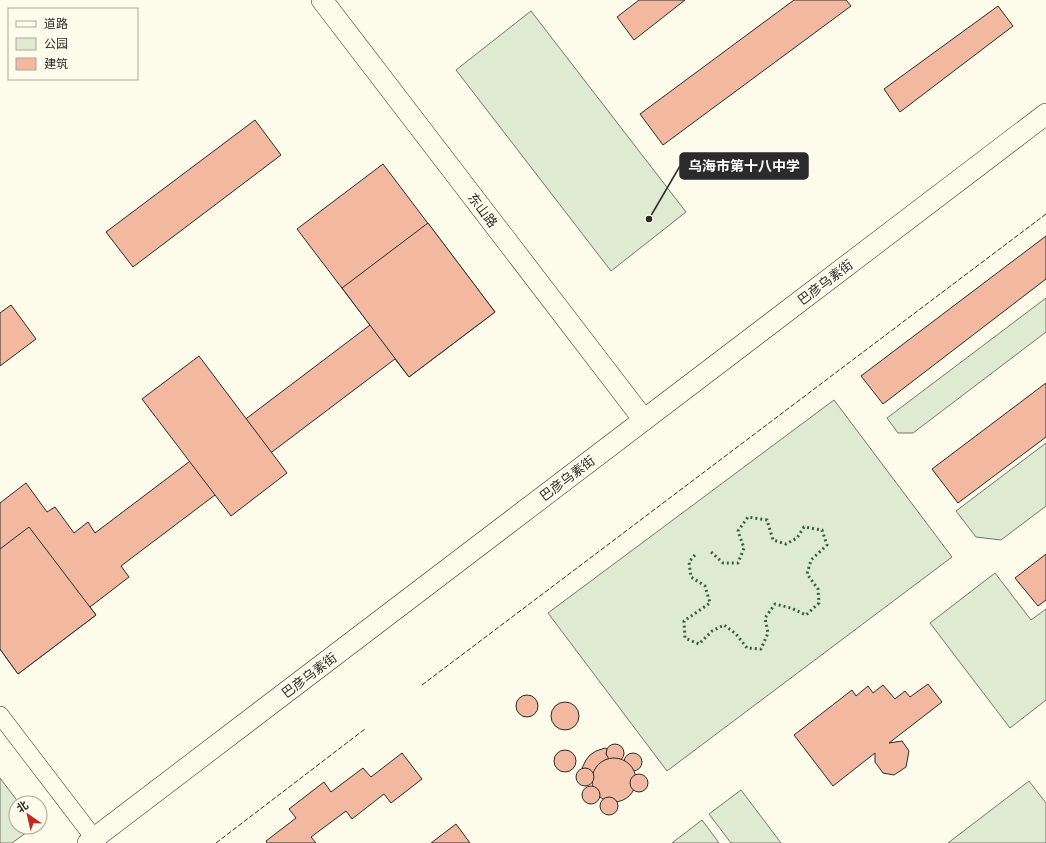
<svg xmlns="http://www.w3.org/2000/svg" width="1046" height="843" font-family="Georgia,'Noto Sans SC',serif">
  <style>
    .green { fill: #deebd1; stroke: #74746e }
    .building { fill: #f2b8a0; stroke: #2b2b2b }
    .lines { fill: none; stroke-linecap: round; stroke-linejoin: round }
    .minor-casing { stroke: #2b2b2b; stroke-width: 18 }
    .tertiary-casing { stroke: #2b2b2b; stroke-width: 22 }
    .minor { stroke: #fdfbea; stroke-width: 17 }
    .tertiary { stroke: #fdfbea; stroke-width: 21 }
    .hedge { stroke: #34623c; stroke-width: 3; stroke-dasharray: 2 3; stroke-linecap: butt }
    .fence { stroke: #2b2b2b; stroke-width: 1; stroke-dasharray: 5 2; stroke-linecap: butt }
    .labels { text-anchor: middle; stroke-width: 3; stroke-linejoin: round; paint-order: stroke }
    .street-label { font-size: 13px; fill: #2b2b2b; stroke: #fdfbea }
    .leader { fill: none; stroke: #2b2b2b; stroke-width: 1.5 }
    .callout-dot { fill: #2b2b2b; stroke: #fdfbea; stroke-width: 1.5 }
    .callout { fill: #2b2b2b; stroke: #2b2b2b; stroke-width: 1.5 }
    .callout-label { font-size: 14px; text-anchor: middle; font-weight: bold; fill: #fff }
  </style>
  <rect width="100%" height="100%" fill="#fdfbea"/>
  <g class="green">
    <polygon points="531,11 686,212 611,271 456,70"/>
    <polygon points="1046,298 1046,332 913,433 898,433 887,418"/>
    <polygon points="834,400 952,557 667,771 548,613"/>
    <polygon points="1046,443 1046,506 1001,540 976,537 956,511"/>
    <polygon points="995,573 1031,620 1046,609 1046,700 1010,728 930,623"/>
    <polygon points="0,778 19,803 16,803 16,827 34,827 12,843 0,843"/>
    <polygon points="1029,781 1046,803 1046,843 948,843"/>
    <polygon points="741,790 781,843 731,843 709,814"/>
    <polygon points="702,820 719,843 672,843"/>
  </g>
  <g class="building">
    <polygon points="639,0 685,0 634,40 617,17"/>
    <polygon points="794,0 846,0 851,6 663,145 640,114"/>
    <polygon points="998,6 1013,26 900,112 884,89"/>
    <polygon points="255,120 281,155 133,267 106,232"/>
    <polygon points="383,164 495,312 409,377 395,359 121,566 129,577 90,607 96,615 18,674 0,649 0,503 26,483 47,512 55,507 74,533 88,522 95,533 370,325 297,229"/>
    <polygon points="428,223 495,312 409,377 342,288"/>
    <polygon points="1046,236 1046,279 883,404 861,376"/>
    <polygon points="11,305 36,339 0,366 0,313"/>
    <polygon points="199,356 287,473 231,516 142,399"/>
    <polygon points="1046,383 1046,437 958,503 932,469"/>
    <polygon points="29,527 96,615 18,674 0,649 0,549"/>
    <polygon points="1046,554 1046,600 1038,606 1015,578"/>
    <polygon points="928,684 942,702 889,743 902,741 909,751 906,767 894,775 883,773 875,762 875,753 833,786 794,735 852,690 856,696 868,686 873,693 883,685 895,699 905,691 910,697"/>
    <circle cx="527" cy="706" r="11"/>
    <circle cx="565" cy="716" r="14"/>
    <circle cx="615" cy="753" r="9"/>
    <polygon points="605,748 607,749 606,754 609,759 605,760 597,767 593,776 582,768 586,760 590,755 596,751"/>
    <circle cx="565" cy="761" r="11"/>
    <circle cx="633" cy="762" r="9"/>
    <polygon points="402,753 422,779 391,803 384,794 352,819 346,811 311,837 316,843 267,843 266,841 296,818 289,809 324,782 331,792 363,768 371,777"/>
    <circle cx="614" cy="780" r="22"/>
    <circle cx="585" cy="777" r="9"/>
    <circle cx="639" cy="783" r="9"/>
    <circle cx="591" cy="795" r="9"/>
    <circle cx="609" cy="806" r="9"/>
    <polygon points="456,824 470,843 431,843"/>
  </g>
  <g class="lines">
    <g class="minor-casing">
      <polyline id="minor" points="0,715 94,838"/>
    </g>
    <g class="tertiary-casing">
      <g id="tertiary">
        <polyline points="322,0 644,420"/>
        <polyline points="88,843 1046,114"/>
      </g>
    </g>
    <use href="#minor" class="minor"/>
    <use href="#tertiary" class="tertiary"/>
    <polyline class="hedge" points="695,555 689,562 691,577 705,586 710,603 684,621 685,638 699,644 712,631 724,625 736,634 747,648 761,649 768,633 765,618 775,604 791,608 806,615 819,603 818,589 807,574 811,560 827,545 822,530 804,527 797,538 786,544 773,540 767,520 748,517 738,531 744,548 738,563 723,563 710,551"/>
    <g class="fence">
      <polyline points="422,685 1046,214"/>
      <polyline points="216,843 365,729"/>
    </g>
  </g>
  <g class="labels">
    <g class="street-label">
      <text transform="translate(483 210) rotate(53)" y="5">东山路</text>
      <text transform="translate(825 282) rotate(-37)" y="5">巴彦乌素街</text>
      <text transform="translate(567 478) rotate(-37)" y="5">巴彦乌素街</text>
      <text transform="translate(309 675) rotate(-37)" y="5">巴彦乌素街</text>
    </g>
  </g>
  <path class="leader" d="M649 219L680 166"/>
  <circle class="callout-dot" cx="649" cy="219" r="4"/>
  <rect class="callout" x="680" y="153" width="128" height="26" rx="4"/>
  <g class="callout-label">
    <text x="744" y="171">乌海市第十八中学</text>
  </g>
  <rect x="8" y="8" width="130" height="72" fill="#fdfbea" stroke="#a9a89e"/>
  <rect x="16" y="21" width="20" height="6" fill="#fdfbea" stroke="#a9a89e"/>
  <text x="44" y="28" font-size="12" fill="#2b2b2b">道路</text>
  <rect x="16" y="38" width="20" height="12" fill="#deebd1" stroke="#a9a89e"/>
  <text x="44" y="48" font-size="12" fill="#2b2b2b">公园</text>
  <rect x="16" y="58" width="20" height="12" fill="#f2b8a0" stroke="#a9a89e"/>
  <text x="44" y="68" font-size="12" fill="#2b2b2b">建筑</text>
  <g transform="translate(28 815) rotate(326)"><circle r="19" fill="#fdfbea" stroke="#a9a89e"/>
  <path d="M0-3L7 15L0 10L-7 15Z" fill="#c62828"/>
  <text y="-6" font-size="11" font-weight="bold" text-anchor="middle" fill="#2b2b2b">北</text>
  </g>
</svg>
